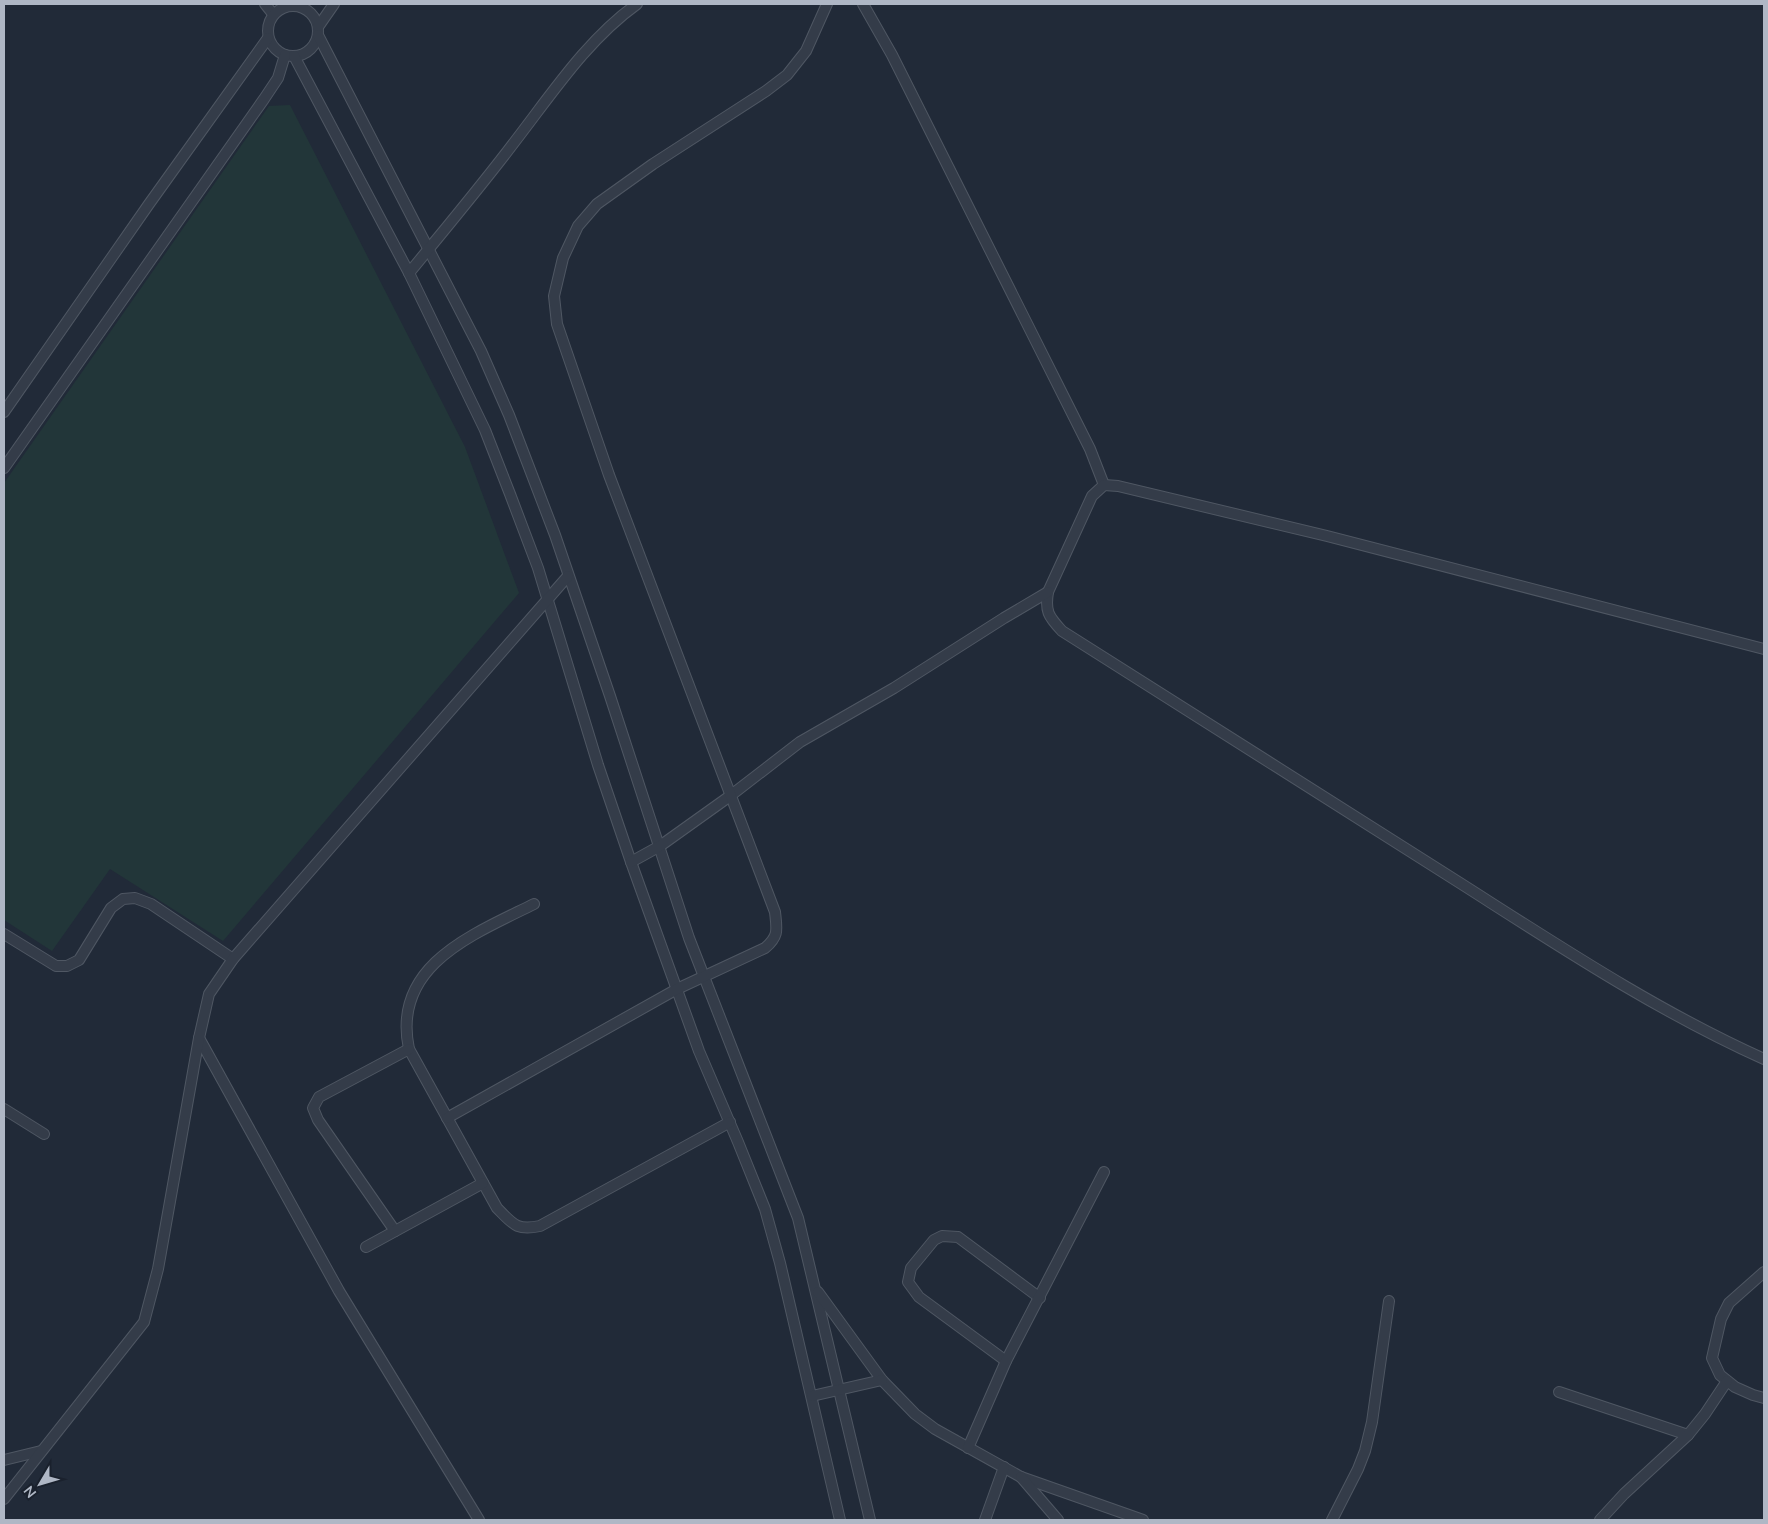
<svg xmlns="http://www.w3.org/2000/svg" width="1768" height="1524" font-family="'Nunito Sans',sans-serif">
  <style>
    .green { fill: #223639 }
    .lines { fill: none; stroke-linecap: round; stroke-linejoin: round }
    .service-casing { stroke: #4f5763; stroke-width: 12 }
    .service { stroke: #343c49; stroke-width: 10 }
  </style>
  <rect width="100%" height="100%" fill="#212a38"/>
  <polygon class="green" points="290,105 465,447 519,593 223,941 110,869 52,951 4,920 4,483 269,106"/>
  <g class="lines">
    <g class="service-casing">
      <g id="service">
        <polyline points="265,4 273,14"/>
        <polyline points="863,4 892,55 1090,449 1104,485"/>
        <circle cx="293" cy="31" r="25"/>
        <polyline points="318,27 334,4"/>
        <polyline points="318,35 481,351 509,415 555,535 610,696 689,938 798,1218 870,1520"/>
        <polyline points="294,56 409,273 485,430 510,494 538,568 598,765 631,862 699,1051 738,1142 765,1209 780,1263 840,1520"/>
        <path d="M 409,273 C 445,229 482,185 516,140 C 553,92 588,39 637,4"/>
        <polyline points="4,412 149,204 268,38"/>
        <polyline points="4,468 264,99 278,78 285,55"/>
        <path d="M 1764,649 L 1327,536 L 1118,486 L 1104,485 L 1092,496 L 1048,592 C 1045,611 1048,616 1062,631 C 1194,715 1327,799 1460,883 C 1559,946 1657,1011 1764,1059"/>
        <polyline points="631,862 660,846 730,796 800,742 894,688 1004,618 1048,592"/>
        <path d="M 534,904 C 474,934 391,965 409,1049 L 497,1208 C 513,1224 516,1231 540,1226 L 730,1122"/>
        <polyline points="4,934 56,966 67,966 79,960 111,908 123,899 135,898 151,904 233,959"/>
        <polyline points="199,1038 339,1291 479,1520"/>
        <polyline points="4,1109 44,1134"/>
        <path d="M 447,1118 L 677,989 L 765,948 C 779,936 777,930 775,912 L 609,475 L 557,324 L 554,296 L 563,258 L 578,226 L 597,204 L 653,164 L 766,91 L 787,75 L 806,51 L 827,4"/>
        <polyline points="395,1231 318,1120 313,1108 319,1097 409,1049"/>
        <polyline points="366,1247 483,1183"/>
        <polyline points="1764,1272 1729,1303 1721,1319 1712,1358 1720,1375 1735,1387 1753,1395 1764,1398"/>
        <polyline points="818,1292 882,1380 915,1414 935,1429 1021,1477 1143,1520"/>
        <polyline points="1006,1361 919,1297 908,1282 911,1268 934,1240 942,1236 958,1237 1040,1298"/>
        <polyline points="1559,1392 1688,1435"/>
        <polyline points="812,1396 882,1380"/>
        <polyline points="968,1448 1006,1361 1104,1172"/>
        <polyline points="4,1460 41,1451"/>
        <polyline points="1021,1477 1058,1520"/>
        <polyline points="4,1499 144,1322 158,1269 199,1038 209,994 233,959 568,576"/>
        <polyline points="985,1520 1004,1467"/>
        <polyline points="1332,1520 1358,1469 1365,1451 1372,1422 1389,1301"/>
        <polyline points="1600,1520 1624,1494 1688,1435 1705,1414 1727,1381"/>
      </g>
    </g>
    <use href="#service" class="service"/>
  </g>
  <rect width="1768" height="1524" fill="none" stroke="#afb7c5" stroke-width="10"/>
  <g transform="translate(40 1484) rotate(232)" stroke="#1a212d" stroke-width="4" paint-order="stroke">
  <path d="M0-4L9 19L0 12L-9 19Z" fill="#afb7c5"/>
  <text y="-8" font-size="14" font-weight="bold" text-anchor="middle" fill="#afb7c5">N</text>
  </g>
</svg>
